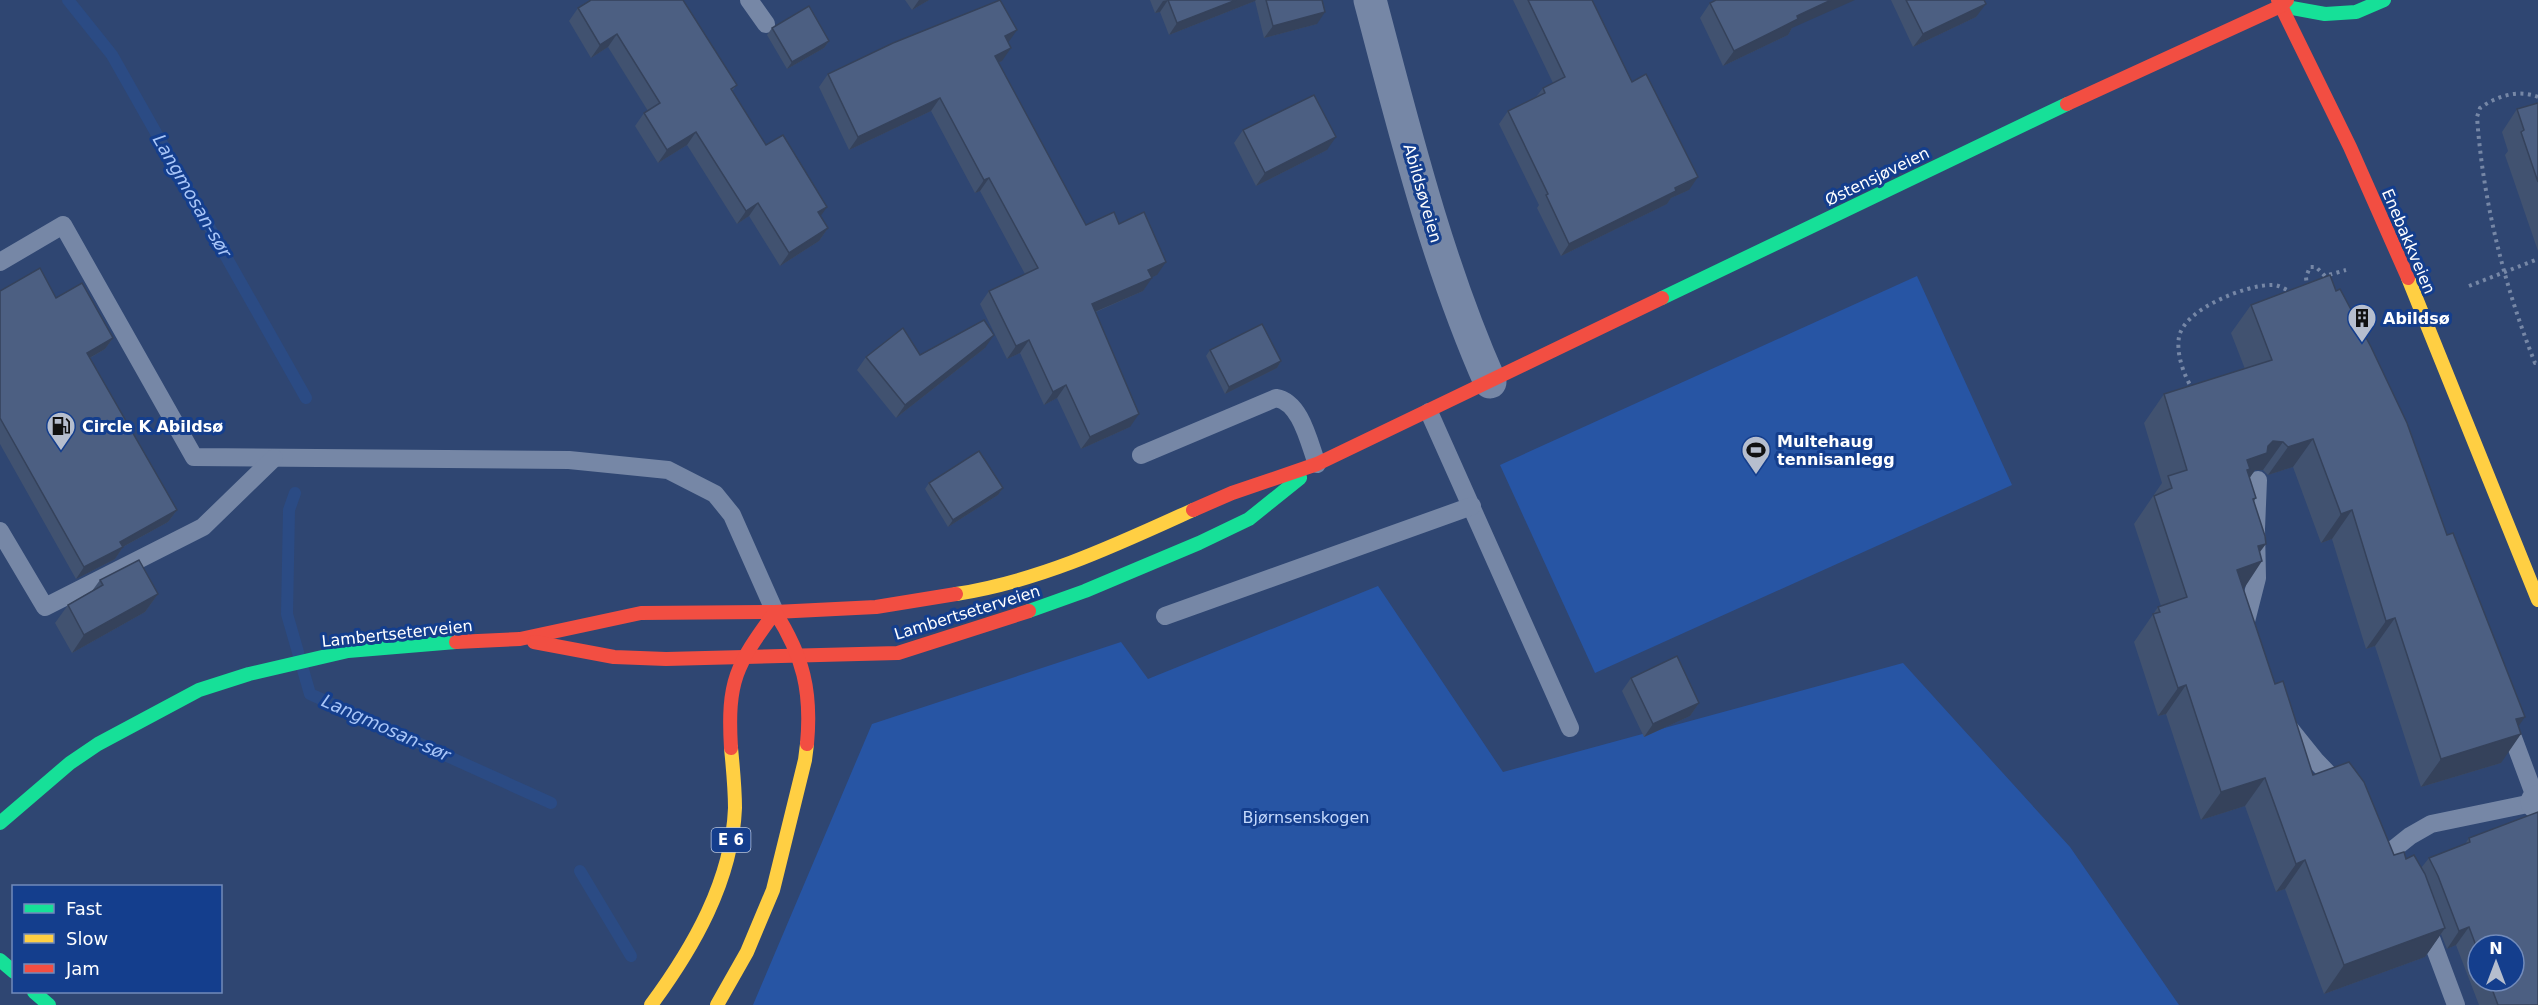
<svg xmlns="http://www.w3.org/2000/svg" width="2538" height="1005" font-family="'DejaVu Sans',sans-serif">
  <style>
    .green { fill: #2755a4 }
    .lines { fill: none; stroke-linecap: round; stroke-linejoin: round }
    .stream { stroke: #2b4b84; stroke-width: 12 }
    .path { stroke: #7687a6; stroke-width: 4; stroke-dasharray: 3 4.5; stroke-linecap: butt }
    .lane { stroke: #7687a6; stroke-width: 18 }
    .street { stroke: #7687a6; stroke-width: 33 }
    .fast { stroke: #16e098; stroke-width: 14 }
    .slow { stroke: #ffcf43; stroke-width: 14 }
    .jam { stroke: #f24e42; stroke-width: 14 }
    .wall { fill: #415270; fill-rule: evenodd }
    .shaded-wall { fill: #35425b }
    .building { fill: #4c5f82; stroke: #35425b; stroke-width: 1.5 }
    .labels { text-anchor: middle; stroke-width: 6; stroke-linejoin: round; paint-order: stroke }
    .shield { fill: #143e8d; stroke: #b8c5dd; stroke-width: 1.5 }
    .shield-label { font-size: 15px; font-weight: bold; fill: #fff }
    .street-label { font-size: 16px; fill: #fff; stroke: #143e8d }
    .poi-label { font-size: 16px; font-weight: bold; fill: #fff; stroke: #143e8d; text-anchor: start }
    .park-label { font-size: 16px; fill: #c4d9fc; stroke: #143e8d }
    .water-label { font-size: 18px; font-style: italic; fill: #a9c6f8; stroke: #143e8d }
  </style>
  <rect width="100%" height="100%" fill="#2f4672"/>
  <g class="green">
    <polygon points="1917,276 2012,485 1595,673 1500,465"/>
    <polygon points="1378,586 1503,772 1903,663 2070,847 2179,1005 753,1005 872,724 1121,642 1148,679"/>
  </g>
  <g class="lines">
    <g class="stream">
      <polyline points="68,0 112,55 306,398"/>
      <polyline points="295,493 289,510 287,614 310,694 551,803"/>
      <polyline points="580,871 631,956"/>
    </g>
    <g class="path">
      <path d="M 2538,97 C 2518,89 2497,96 2480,108 L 2477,117 C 2483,201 2504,285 2535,363 L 2538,363"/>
      <polyline points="2469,286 2538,259"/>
      <polyline points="2307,288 2306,277 2310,267 2316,267 2325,276 2346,270"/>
      <path d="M 2193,390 C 2184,376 2176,354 2179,337 C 2184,309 2246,285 2271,285 C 2278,284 2286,290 2293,293"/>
    </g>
    <g class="lane">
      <polyline points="749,0 766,24"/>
      <polyline points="0,262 63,225 194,457 569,460 668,470 715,494 732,515 775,612"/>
      <polyline points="1429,412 1570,728"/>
      <path d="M 1141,455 L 1276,398 C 1301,402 1309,443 1317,464"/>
      <polyline points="0,531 45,607 203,527 274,458"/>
      <polyline points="1165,616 1472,506"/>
      <polyline points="2244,629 2257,578 2256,529 2258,480"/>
      <polyline points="2290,729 2315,760 2341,787"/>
      <polyline points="2390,852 2410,836 2431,824 2537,802 2506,719"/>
      <polyline points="2425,922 2456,1005"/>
    </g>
    <g class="street">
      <path d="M 1370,0 C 1404,128 1436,260 1490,382"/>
      <polyline points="2537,802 2538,803"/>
    </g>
    <g class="fast">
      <polyline points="2281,6 2325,14 2356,12 2384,0"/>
      <polyline points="1662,298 2067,104"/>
      <polyline points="1029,611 1085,591 1199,543 1249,519 1300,478"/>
      <polyline points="0,823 70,763 98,744 199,690 249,674 348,651 456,642"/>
      <polyline points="0,960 14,972"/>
      <polyline points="34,992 49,1005"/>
    </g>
    <g class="slow">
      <polyline points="2408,278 2538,600"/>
      <path d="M 956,594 C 1040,581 1116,545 1193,510"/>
      <path d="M 651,1005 C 693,948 732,881 735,808 C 735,788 733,768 731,748"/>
      <polyline points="717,1005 747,952 773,890 805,760 807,744"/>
    </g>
    <g class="jam">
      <polyline points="2278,0 2350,147 2408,278"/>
      <polyline points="2067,104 2281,6 2287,0"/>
      <polyline points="1193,510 1232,493 1317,464 1662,298"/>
      <polyline points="456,642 520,639 641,613 775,612 876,607 956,594"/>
      <polyline points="534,642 614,657 666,659 898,653 1029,611"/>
      <path d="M 731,748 C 727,681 736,665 775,612 C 803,656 812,691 807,744"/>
    </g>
  </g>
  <g class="wall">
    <polygon points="905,0 929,0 912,10"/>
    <polygon points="1150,0 1322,0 1317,24 1264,38 1255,1 1169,35 1160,12 1155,13"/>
    <polygon points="1513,0 1592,0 1632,82 1689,190 1671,198 1667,204 1561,256 1537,208 1539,205 1499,124 1508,111 1536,97 1543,88 1553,83"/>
    <polygon points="1891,0 1984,0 1976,17 1913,47"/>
    <polygon points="1710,3 1792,28 1788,35 1723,66 1700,18"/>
    <polygon points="578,8 737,85 732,91 766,145 821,216 828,228 819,241 780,266 749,216 737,224 687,145 658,163 635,126 644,113 648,111 608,47 591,58 569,21"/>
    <polygon points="772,28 829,41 824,48 787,69 767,35"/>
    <polygon points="1008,43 1002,61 998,63 1086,225 1119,224 1157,275 1151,277 1143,291 1096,312 1130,427 1081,449 1057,398 1044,405 1020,353 1007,359 980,304 989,291 1025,274 980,191 975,193 931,111 849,150 819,87 828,74"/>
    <polygon points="2538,103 2538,251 2505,155 2508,151 2502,132 2517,109"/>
    <polygon points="1243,130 1327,150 1256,186 1234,143"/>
    <polygon points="0,291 56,298 113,338 105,349 90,358 177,510 168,522 123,547 115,559 76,579 0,444"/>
    <path d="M 2251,305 L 2518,727 L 2501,763 L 2421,787 L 2375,646 L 2366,649 L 2332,539 L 2321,543 L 2293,467 L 2268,475 L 2263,470 L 2255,470 L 2249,478 L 2256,498 L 2254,501 L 2260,552 L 2243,589 L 2275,684 L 2313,775 L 2394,855 L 2406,859 L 2421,868 L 2429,858 L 2465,844 L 2469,838 L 2538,1005 L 2479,1005 L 2456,945 L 2447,949 L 2441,934 L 2425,957 L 2324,994 L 2285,889 L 2276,892 L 2245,806 L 2201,820 L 2166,714 L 2158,716 L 2134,642 L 2158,607 L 2161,606 L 2134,524 L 2162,483 L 2144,423 L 2164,394 L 2245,369 L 2231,333 ZM 2478,945 L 2514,981 L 2478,981 Z"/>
    <polygon points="985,348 896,418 857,370 866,357 920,355"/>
    <polygon points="1210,350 1281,361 1277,368 1225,394 1206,356"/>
    <polygon points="929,483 1003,488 998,495 948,527 925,489"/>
    <polygon points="100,580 158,594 145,612 72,653 55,623 68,605 92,591"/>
    <polygon points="1631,678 1699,703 1690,716 1644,737 1622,691"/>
  </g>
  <g class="shaded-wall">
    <polygon points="919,0 929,0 912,10"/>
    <polygon points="1168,0 1160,12 1155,13 1163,1"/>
    <polygon points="1236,0 1256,0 1255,1 1169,35 1177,23"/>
    <polygon points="1831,0 1855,0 1792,28 1788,35 1723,66 1734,51 1797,16"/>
    <polygon points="1986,4 1976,17 1913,47 1923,34"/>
    <polygon points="1325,12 1317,24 1264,38 1273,26"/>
    <polygon points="1017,30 1008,43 1005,36"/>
    <polygon points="617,34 608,47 591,58 600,45"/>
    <polygon points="829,41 824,48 787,69 792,62"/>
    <polygon points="1011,48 1002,61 986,69 995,56"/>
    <polygon points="940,98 931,111 849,150 858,137"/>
    <polygon points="696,132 687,145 658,163 667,150"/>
    <polygon points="1336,137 1327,150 1256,186 1265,173"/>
    <polygon points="1698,177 1689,190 1671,198 1667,204 1561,256 1569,244"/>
    <polygon points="989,178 980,191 975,193 984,180"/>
    <polygon points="758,203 749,216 737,224 746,211"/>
    <polygon points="827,207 818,220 818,212"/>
    <polygon points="828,228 819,241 780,266 789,253"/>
    <polygon points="1166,262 1157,275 1139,283 1148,270"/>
    <polygon points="1152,278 1143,291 1083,317 1092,304"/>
    <polygon points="994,335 985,348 896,418 905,405"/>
    <polygon points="113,338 105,349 79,364 87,353"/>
    <polygon points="1029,340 1020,353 1007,359 1016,346"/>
    <polygon points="1281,361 1277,368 1225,394 1229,387"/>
    <polygon points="1066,385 1057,398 1044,405 1053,392"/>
    <polygon points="1139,414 1130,427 1081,449 1090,437"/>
    <polygon points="2313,439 2293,467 2268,475 2288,447"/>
    <polygon points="2273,441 2283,442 2263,470 2255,470 2247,482 2247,460 2268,446"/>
    <polygon points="1003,488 998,495 948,527 953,520"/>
    <polygon points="177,510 168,522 119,549 123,547 115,559 76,579 84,567 120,542"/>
    <polygon points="2352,510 2332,539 2321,543 2341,514"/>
    <polygon points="2266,544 2250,565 2262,561 2243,590 2237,570 2258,546"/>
    <polygon points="158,594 145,612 72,653 84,635"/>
    <polygon points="2395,618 2375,646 2366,649 2386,621"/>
    <polygon points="2186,685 2166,714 2158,716 2178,688"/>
    <polygon points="1699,703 1690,716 1644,737 1653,724"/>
    <polygon points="2525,717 2511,737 2521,734 2501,763 2421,787 2441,759 2516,719"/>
    <polygon points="2265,778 2245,806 2201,820 2221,792"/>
    <polygon points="2305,860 2285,889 2276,892 2296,864"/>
    <polygon points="2469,927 2456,945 2447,949 2459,931"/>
    <polygon points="2445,928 2425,957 2324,994 2344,965"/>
  </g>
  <g class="building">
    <polygon points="591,0 683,0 737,85 731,89 766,145 783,135 827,207 818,212 828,228 789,253 758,203 746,211 696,132 667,150 644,113 660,103 617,34 600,45 578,8"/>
    <polygon points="1000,0 1017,30 1005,36 1011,48 995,56 1086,225 1114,212 1119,224 1144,212 1166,262 1148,270 1152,278 1092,304 1139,414 1090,437 1066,385 1053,392 1029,340 1016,346 989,291 1038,268 989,178 984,180 940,98 858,137 828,74 893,43"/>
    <polygon points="1168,0 1236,0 1177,23"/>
    <polygon points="1266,0 1322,0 1325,12 1273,26"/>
    <polygon points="1528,0 1592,0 1632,82 1646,74 1698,177 1675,188 1676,191 1569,244 1546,195 1548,194 1508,111 1545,93 1543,88 1565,77"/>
    <polygon points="1716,0 1831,0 1797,16 1798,19 1734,51 1710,3"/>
    <polygon points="1906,0 1984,0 1986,4 1923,34"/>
    <polygon points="809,6 829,41 792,62 772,28"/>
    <polygon points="1314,95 1336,137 1265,173 1243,130"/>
    <polygon points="2538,103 2538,182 2521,132 2524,130 2517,109"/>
    <polygon points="40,268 56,298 82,283 113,338 87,353 177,510 120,542 123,547 84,567 0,418 0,291"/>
    <polygon points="2330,275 2336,291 2340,289 2371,347 2407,423 2447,535 2453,533 2525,717 2516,719 2521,734 2441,759 2395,618 2386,621 2352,510 2341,514 2313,439 2288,447 2283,442 2273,441 2268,446 2267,453 2247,460 2250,469 2247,470 2256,498 2253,499 2265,536 2266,544 2258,546 2262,561 2237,570 2275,684 2283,681 2313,775 2349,762 2364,782 2394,855 2404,852 2406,859 2414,855 2425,874 2445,928 2344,965 2305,860 2296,864 2265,778 2221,792 2186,685 2178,688 2153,614 2160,612 2158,607 2187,597 2154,496 2172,488 2168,476 2187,470 2164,394 2272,360 2251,305"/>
    <polygon points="984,320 994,335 905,405 866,357 903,328 920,355"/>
    <polygon points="1262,324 1281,361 1229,387 1210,350"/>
    <polygon points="979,451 1003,488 953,520 929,483"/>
    <polygon points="139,560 158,594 84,635 68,605 103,585 100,580"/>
    <polygon points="1677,656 1699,703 1653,724 1631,678"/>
    <polygon points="2538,812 2538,1005 2498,1005 2489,981 2514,981 2514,945 2478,945 2478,951 2469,927 2459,931 2438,876 2429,858 2470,842 2469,838"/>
  </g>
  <defs>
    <g id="building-pin" transform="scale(1.5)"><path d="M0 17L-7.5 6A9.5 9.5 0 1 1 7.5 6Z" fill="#b6bece" stroke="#143e8d"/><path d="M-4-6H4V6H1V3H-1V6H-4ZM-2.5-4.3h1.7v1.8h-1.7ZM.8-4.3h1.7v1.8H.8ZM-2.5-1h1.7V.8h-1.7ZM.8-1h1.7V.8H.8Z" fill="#111"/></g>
    <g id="fuel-pin" transform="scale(1.5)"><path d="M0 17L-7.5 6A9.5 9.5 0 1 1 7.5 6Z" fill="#b6bece" stroke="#143e8d"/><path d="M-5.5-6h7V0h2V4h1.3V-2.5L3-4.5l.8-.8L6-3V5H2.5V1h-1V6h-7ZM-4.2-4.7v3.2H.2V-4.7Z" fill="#111"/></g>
    <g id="stadium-pin" transform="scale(1.5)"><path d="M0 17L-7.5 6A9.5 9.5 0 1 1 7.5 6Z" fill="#b6bece" stroke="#143e8d"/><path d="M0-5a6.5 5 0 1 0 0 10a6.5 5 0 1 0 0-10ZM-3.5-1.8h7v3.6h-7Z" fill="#111"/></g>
  </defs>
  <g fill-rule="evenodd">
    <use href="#building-pin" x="2362" y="318"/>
    <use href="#fuel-pin" x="61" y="426"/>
    <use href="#stadium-pin" x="1756" y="450"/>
  </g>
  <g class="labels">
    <rect class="shield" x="711.5" y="828" width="39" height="24" rx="4.5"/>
    <g class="shield-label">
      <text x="731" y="845">E 6</text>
    </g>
    <g class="street-label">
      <text transform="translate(1877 176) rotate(-26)" y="6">Østensjøveien</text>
      <text transform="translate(1423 193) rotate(74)" y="6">Abildsøveien</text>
      <text transform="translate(2409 241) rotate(67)" y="6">Enebakkveien</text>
      <text transform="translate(967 612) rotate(-17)" y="6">Lambertseterveien</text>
      <text transform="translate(397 633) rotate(-6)" y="6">Lambertseterveien</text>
    </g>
    <g class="poi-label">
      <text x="2383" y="324">Abildsø</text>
      <text x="82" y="432">Circle K Abildsø</text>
      <text x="1777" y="447">Multehaug<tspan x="1777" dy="18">tennisanlegg</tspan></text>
    </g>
    <g class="park-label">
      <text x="1306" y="823">Bjørnsenskogen</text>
    </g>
    <g class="water-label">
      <text transform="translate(192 196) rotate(60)" y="6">Langmosan-sør</text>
      <text transform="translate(386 728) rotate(24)" y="6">Langmosan-sør</text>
    </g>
  </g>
  <rect x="12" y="885" width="210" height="108" fill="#143e8d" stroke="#728bbb" stroke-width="1.5"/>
  <rect x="24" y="904" width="30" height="9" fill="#16e098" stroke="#728bbb" stroke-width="1.5"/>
  <text x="66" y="915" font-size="18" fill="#ffffff">Fast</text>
  <rect x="24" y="934" width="30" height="9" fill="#ffcf43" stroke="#728bbb" stroke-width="1.5"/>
  <text x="66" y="945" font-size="18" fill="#ffffff">Slow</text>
  <rect x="24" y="964" width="30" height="9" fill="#f24e42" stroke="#728bbb" stroke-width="1.5"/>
  <text x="66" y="975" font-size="18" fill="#ffffff">Jam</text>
  <g transform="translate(2496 963)"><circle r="28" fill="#143e8d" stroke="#728bbb" stroke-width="1.5"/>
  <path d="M0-4.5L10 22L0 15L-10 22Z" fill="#b6bece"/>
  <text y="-9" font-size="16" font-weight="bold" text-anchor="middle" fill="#ffffff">N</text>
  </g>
</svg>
